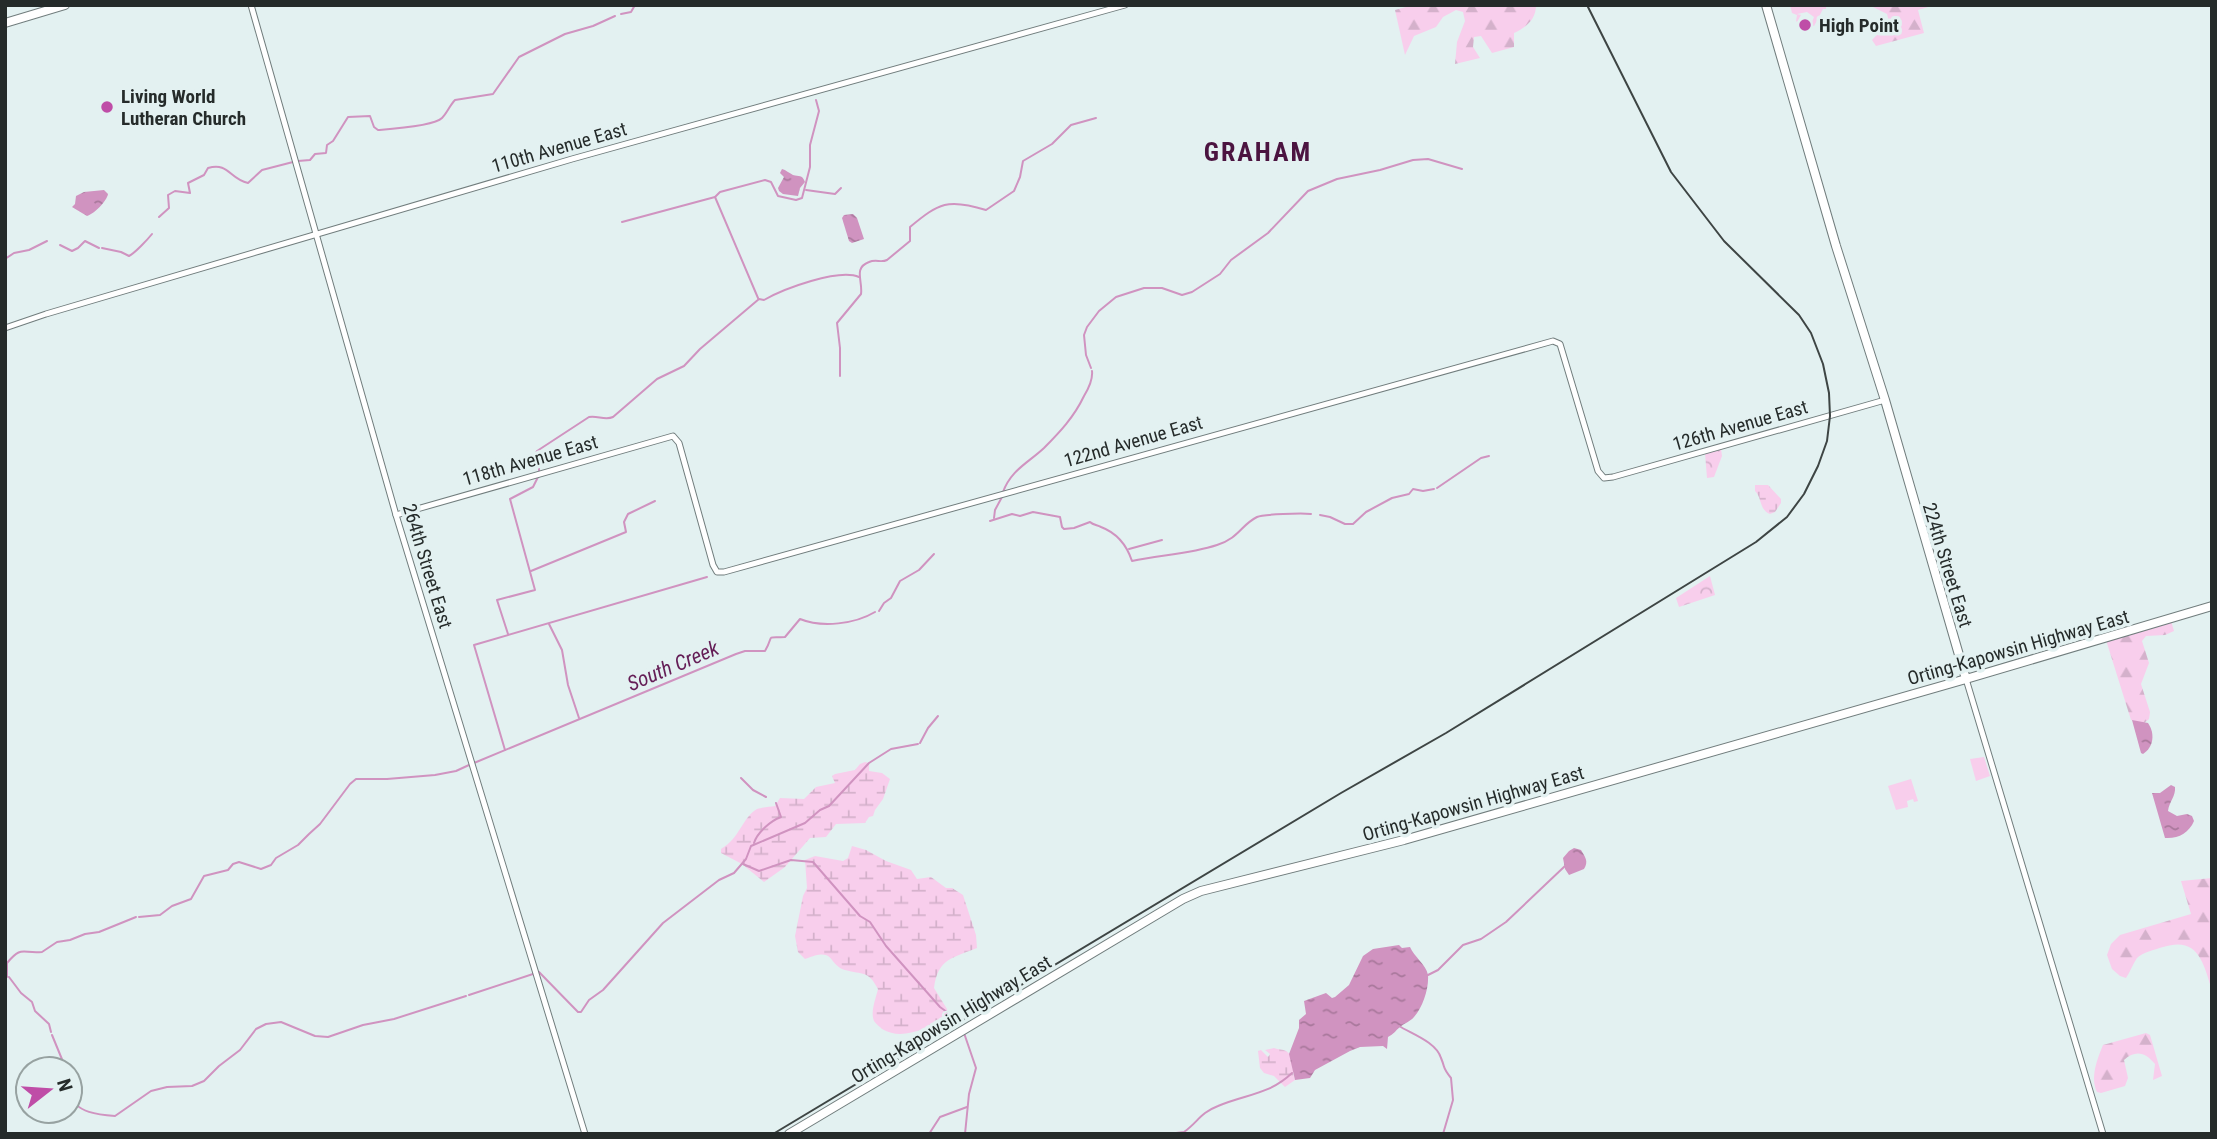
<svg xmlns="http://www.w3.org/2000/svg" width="2217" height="1139" font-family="'Roboto Condensed',sans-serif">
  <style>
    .grass { fill: #f8ceec }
    .forest { fill: url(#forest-firs) }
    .wetland { fill: url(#wetland-marsh) }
    .park { fill: url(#park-crowns) }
    .water { fill: url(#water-ripples) }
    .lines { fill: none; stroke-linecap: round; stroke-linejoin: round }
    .stream { stroke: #d093c0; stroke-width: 2 }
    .minor-casing { stroke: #717d7d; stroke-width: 7 }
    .major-casing { stroke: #717d7d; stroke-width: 10 }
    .minor { stroke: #fff; stroke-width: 5 }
    .major { stroke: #fff; stroke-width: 8 }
    .rail { stroke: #3e4544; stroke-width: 2 }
    .poi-dot { fill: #bf4da7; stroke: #e3f1f1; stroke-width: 2.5 }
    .labels { text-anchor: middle; stroke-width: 7; stroke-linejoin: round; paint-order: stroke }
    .poi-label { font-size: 19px; font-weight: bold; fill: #252b2a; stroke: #e3f1f1; text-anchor: start }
    .street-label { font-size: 19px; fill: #252b2a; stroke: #e3f1f1 }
    .water-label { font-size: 21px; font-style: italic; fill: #641d56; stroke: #e3f1f1 }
    .district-label { font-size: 26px; font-weight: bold; letter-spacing: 2px; fill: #4b1440; stroke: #e3f1f1 }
  </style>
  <defs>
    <pattern id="forest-firs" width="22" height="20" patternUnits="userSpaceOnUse" patternTransform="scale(1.75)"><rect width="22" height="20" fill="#f8ceec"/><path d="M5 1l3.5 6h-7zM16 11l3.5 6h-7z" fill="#d4b1cb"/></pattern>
    <pattern id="wetland-marsh" width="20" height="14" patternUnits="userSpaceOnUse" patternTransform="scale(1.75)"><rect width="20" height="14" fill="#f8ceec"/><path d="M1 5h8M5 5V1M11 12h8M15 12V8" fill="none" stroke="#d4b1cb"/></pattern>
    <pattern id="park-crowns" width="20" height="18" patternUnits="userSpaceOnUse" patternTransform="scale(1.75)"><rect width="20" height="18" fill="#f8ceec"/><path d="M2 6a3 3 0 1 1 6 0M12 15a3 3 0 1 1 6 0" fill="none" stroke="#d4b1cb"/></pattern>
    <pattern id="water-ripples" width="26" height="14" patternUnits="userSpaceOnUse" patternTransform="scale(1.75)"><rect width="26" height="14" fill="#d093c0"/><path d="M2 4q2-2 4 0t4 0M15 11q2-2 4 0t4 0" fill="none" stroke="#a9789c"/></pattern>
  </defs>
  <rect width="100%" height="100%" fill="#e3f1f1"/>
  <g class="grass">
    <polygon points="1790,5 1826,5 1826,9 1823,9 1814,26 1811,25 1814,17 1807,12 1797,14 1801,15 1797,22 1796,21 1797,15 1792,13"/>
    <polygon points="1984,757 1990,776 1976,781 1970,759"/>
    <polygon points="1911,779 1918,801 1914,802 1913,799 1907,801 1908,807 1896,810 1888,786"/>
  </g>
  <g class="forest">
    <path d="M 1413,5 L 1536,5 C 1536,20 1526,27 1514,33 L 1514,47 L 1492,53 L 1481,36 L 1474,37 L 1473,47 L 1480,58 L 1455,64 L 1457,42 L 1465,21 L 1463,12 L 1456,10 L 1443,17 L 1436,27 L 1414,36 L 1405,55 L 1395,10 Z"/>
    <polygon points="1869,5 1935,5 1918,10 1924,33 1876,46 1872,40 1889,22 1887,14"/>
    <polygon points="2171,621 2174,631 2165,635 2146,636 2142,641 2149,663 2141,684 2150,712 2149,719 2144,723 2131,720 2106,640"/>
    <path d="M 2212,878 L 2212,990 C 2203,962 2198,936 2163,947 C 2154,950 2143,952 2137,958 C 2133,964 2130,972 2126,978 L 2120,976 L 2112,969 L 2107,955 L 2111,944 L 2120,935 L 2191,914 L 2181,881 Z"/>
    <path d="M 2146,1033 L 2150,1035 L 2162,1076 L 2153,1080 L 2155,1064 C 2146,1053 2136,1049 2124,1060 L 2128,1078 L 2125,1086 L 2101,1093 L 2097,1092 C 2090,1077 2097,1060 2103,1045 Z"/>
  </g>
  <g class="wetland">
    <path d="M 1755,485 L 1768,485 L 1781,499 L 1781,503 L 1775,512 L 1770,514 C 1759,510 1762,497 1755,491 Z"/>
    <path d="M 865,762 L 869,763 L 869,771 L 882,773 L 890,779 L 883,799 L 875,810 L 873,816 L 869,817 L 865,823 L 836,824 L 826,837 L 810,838 L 785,867 L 764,882 L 742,864 L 721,853 L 721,849 C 740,838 742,818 757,809 C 762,807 770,807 775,806 L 780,798 L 804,799 L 816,787 L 835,783 L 832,776 L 835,774 L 855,770 L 860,764 Z"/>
    <path d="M 852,846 L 866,850 L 886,861 L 911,870 L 917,879 L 931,877 L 946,888 L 952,888 L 963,895 L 976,935 L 977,948 C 953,958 938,958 934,988 L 947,1009 L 946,1022 C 924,1026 904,1042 882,1029 C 880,1027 876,1024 874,1021 C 870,1012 876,998 878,989 C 868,970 863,975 845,970 C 827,964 836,946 805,959 L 798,952 L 795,936 L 803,896 L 807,888 L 805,860 L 815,856 L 843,861 L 848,858 Z"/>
    <path d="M 1274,1048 C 1278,1050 1283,1049 1286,1051 C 1294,1055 1292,1072 1295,1080 L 1285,1087 L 1274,1076 L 1264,1073 L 1260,1068 L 1258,1051 L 1261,1050 L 1268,1057 L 1270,1054 L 1265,1050 Z"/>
  </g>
  <g class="park">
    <polygon points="1721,449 1722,456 1714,477 1707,478 1705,453"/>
    <polygon points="1710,576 1715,595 1679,607 1676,598"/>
  </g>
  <g class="water">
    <path d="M 782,169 C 786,170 789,173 793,175 C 799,177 802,174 805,182 L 800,188 L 798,196 L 783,194 L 779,191 L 778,188 L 784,177 L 780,173 Z"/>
    <path d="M 104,190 L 108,194 C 107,201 94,214 87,216 L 72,207 L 75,204 L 76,196 L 84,192 Z"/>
    <polygon points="853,214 857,218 864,239 852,243 849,241 842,218 844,215"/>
    <path d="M 2132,720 L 2148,723 C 2155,733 2154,747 2143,754 L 2141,753 Z"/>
    <path d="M 2171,785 L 2175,787 C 2176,796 2169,802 2168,811 L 2177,816 L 2187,814 L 2192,816 L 2194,821 C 2189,833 2178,839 2165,838 L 2152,793 L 2160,793 Z"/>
    <path d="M 1574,848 L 1581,850 C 1585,857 1589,861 1584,869 L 1569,875 L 1565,869 L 1563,858 L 1569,851 Z"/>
    <path d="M 1399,945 L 1402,948 L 1410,947 C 1414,957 1426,964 1428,975 C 1429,988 1423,1007 1414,1017 C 1410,1022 1404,1023 1400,1027 C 1395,1031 1394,1034 1388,1037 L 1387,1049 L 1383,1046 L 1360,1047 L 1350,1051 L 1315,1070 L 1310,1078 L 1295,1080 L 1289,1054 L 1299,1028 L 1299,1020 L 1306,1014 L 1304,1001 L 1326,993 L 1332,998 L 1335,997 L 1349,985 L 1363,956 L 1373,949 Z"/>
  </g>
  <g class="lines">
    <g class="stream">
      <polyline points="621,14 631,12 635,5"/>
      <path d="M 298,161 L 310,160 L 315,154 L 326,153 L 327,145 L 333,141 L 348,117 L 370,116 L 374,127 L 378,130 C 391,129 434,126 442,118 C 447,113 450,105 455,100 L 493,94 L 519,57 L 565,34 L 593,26 L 615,16"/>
      <polyline points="806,190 835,194 841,188"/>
      <polyline points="715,197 720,192 765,180 771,182 778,196 796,200 802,198 810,167 810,145 819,111 816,100"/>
      <path d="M 159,217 L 169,208 L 168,195 L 175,191 L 190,193 L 188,183 L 204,175 L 208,168 C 229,162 229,179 248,183 L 262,170 L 293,162"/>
      <polyline points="622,222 715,197 758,298"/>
      <polyline points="60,245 72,251 78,248 85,241 99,248"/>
      <path d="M 102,248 L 121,252 L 129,256 C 135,253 148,239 152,234"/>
      <polyline points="5,259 14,253 29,250 47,241"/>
      <polyline points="1091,368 1086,355 1084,335 1087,327 1099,311 1116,297 1144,288 1162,288 1182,295 1192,292 1220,274 1231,260 1268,233 1308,191 1337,179 1380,170 1413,160 1428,159 1462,169"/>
      <path d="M 840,376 L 840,348 L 837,323 L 861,294 C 863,281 853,268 869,262 C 876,259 881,263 887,260 L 910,241 L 910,227 C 939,203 948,198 986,210 L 1014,191 L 1020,177 L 1023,161 L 1052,144 L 1071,125 L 1096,118"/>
      <path d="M 539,471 L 539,462 L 534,455 L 537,451 L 589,417 C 597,415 605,421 613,417 L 657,379 L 684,366 L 700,349 L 759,299 L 764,300 C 783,289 839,268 859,277"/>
      <polyline points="1437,488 1481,458 1489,456"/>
      <path d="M 1003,492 C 1011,470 1028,463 1044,448 C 1060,432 1074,417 1084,396 C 1089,388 1093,380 1092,371"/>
      <polyline points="1320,515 1330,517 1345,524 1353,524 1366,512 1392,498 1409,494 1413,489 1423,491 1434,489"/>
      <polyline points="994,518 995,510 1002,497"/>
      <path d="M 990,521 L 1012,514 L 1020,516 L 1033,512 L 1060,517 L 1062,527 L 1064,529 L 1074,528 L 1090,522 C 1093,525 1097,525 1101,527 C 1117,533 1127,546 1132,561 C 1160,555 1190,554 1217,545 C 1239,538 1241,525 1257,517 C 1263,514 1303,513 1311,514"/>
      <polyline points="1129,549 1162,540"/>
      <polyline points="531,571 626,532 624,522 628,514 655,501"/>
      <polyline points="879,611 884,603 891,598 900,581 919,570 934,554"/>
      <polyline points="549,624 562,650 568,685 579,718"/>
      <polyline points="508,634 497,600 535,590 510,499 533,487 538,477"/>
      <polyline points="920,743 928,728 938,716"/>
      <polyline points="505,750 474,645 707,577"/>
      <path d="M 474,763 L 736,654 L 745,651 L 765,651 C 775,634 764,638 785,637 L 800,619 C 822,628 855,624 875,612"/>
      <polyline points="741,778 753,790 766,797"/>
      <path d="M 754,843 C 757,833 770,821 781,817 L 776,803"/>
      <polyline points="743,864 759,871 791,860 813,862 860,916 870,922 886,946 940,1007 951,1015 961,1019"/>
      <polyline points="139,917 160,915 172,906 191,899 204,876 228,870 233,864 239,862 261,869 271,865 276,858 298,845 309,834 320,824 350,784 356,779 387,779 435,775 456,771 469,765"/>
      <polyline points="1428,975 1438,970 1463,945 1481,939 1506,922 1565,866"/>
      <path d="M 7,977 L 7,963 C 22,945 22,954 42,952 L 57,942 L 70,940 L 85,934 L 99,932 L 136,917"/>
      <polyline points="9,977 21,993 32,1002 35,1011 49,1024 51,1032"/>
      <polyline points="469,995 539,972 578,1012 581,1012 589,1000 603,990 663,923 719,880 734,873 746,859 751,846 805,823 820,810 829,806 869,763 891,749 918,744"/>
      <path d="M 1399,1026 C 1412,1034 1436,1042 1441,1058 C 1446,1070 1442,1067 1451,1078 L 1453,1100 L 1443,1134"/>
      <polyline points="964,1033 976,1068 969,1094 965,1134"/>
      <polyline points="52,1035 66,1069"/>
      <path d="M 70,1078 C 73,1084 72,1088 72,1095 C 74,1113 101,1115 115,1116 L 151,1091 L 167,1087 L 192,1086 L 204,1081 L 219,1066 L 240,1050 L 256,1029 L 266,1024 L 281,1022 L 315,1036 L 328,1037 L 363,1025 L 394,1019 L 466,996"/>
      <polyline points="929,1134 940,1117 967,1107"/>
      <path d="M 1168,1134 L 1184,1132 C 1198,1122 1200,1113 1218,1106 C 1246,1094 1269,1095 1292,1073"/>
    </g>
    <g class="minor-casing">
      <g id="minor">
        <polyline points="251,5 396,515 585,1134"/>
        <polyline points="5,328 46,314 572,159 1125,5"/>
        <polyline points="396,515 673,436 679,443 713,565 717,572 724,572 1553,341 1560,344 1598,471 1604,478 1613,477 1885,400"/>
        <polyline points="1966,679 2103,1134"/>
      </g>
    </g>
    <g class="major-casing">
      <g id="major">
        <polyline points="1766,5 1836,246 1885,400 1966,679"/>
        <polyline points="5,23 65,5"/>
        <polyline points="789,1134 1183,899 1201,891 1404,840 1966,679 2212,606"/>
      </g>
    </g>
    <use href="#minor" class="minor"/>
    <use href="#major" class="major"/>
    <polyline class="rail" points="773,1134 1341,793 1446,733 1756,542 1787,517 1804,494 1818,466 1827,441 1830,416 1829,393 1823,364 1811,333 1799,315 1724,241 1671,172 1587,5"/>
  </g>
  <g class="poi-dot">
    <circle cx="1805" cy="25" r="7"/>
    <circle cx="107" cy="107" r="7"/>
  </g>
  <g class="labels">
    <g class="poi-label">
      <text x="1819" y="32">High Point</text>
      <text x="121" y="103">Living World<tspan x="121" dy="22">Lutheran Church</tspan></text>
    </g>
    <g class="street-label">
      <text transform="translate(559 147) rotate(-16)" y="7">110th Avenue East</text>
      <text transform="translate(1740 425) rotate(-16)" y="7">126th Avenue East</text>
      <text transform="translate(1133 441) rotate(-16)" y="7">122nd Avenue East</text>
      <text transform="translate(530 460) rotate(-16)" y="7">118th Avenue East</text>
      <text transform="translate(1948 565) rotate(73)" y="7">224th Street East</text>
      <text transform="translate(428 566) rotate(73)" y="7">264th Street East</text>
      <text transform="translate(2018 647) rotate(-16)" y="7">Orting-Kapowsin Highway East</text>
      <text transform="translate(1473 803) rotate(-16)" y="7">Orting-Kapowsin Highway East</text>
      <text transform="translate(951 1019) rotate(-31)" y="7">Orting-Kapowsin Highway East</text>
    </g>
    <g class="water-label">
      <text transform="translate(673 666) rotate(-23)" y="7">South Creek</text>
    </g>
    <g class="district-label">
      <text x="1258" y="161">GRAHAM</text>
    </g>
  </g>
  <rect width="2217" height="1139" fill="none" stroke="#252b2a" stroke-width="14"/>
  <g transform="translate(49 1090) rotate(73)"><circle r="33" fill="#e3f1f1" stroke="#97a2a1" stroke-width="2"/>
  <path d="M0-5L12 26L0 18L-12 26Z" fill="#bf4da7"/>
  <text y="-10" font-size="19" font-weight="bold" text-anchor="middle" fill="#252b2a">N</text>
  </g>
</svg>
